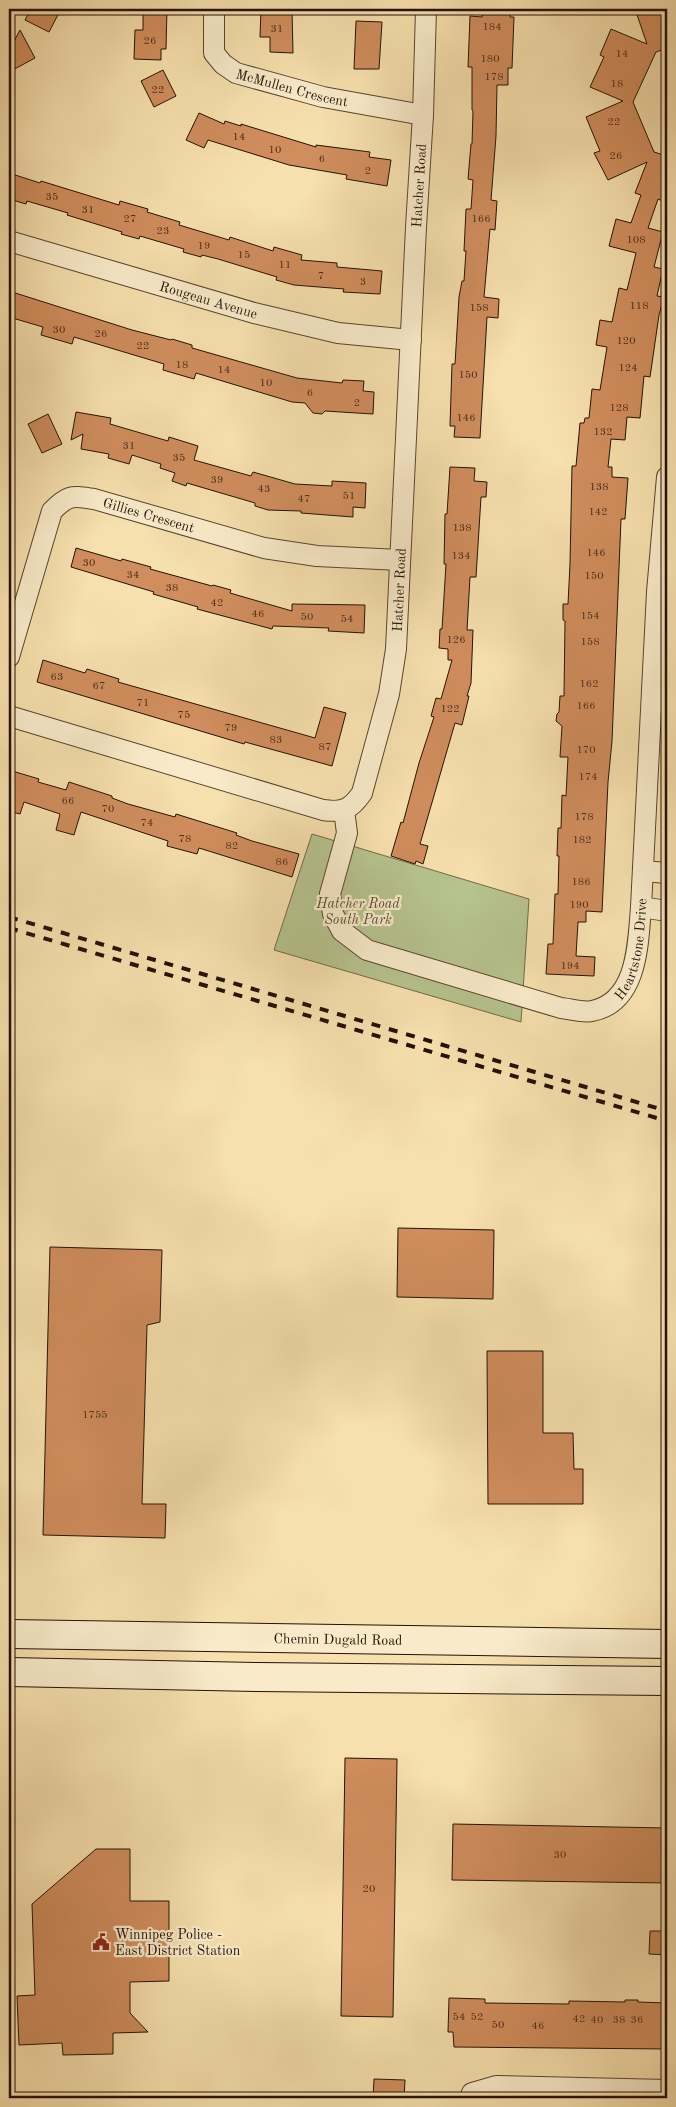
<svg xmlns="http://www.w3.org/2000/svg" width="676" height="2107" font-family="'Old Standard TT',serif">
  <style>
    .green { fill: #b6c38e; stroke: #6e6a4a }
    .building { fill: #d08d5d; stroke: #251105 }
    .lines { fill: none; stroke-linecap: round; stroke-linejoin: round }
    .street-casing { stroke: #59452f; stroke-width: 22 }
    .secondary-casing { stroke: #251105; stroke-width: 30 }
    .street { stroke: #f9ebca; stroke-width: 20 }
    .secondary { stroke: #f9ebca; stroke-width: 28 }
    .rail { stroke: #251105; stroke-width: 4; stroke-dasharray: 9 9; stroke-linecap: butt }
    .labels { text-anchor: middle; stroke-width: 4.5; stroke-linejoin: round; paint-order: stroke }
    .number-label { font-size: 11px; fill: #50301b }
    .street-label { font-size: 14px; fill: #251105; stroke: #f9ebca }
    .park-label { font-size: 14px; font-style: italic; fill: #584f35; stroke: #f9ebca }
    .poi-label { font-size: 14px; fill: #251105; stroke: #f9ebca; text-anchor: start }
  </style>
  <rect width="100%" height="100%" fill="#f6e0ad"/>
  <filter id="stains"><feTurbulence type="fractalNoise" baseFrequency=".004" numOctaves="4"/><feColorMatrix values="0 0 0 0 .2 0 0 0 0 .09 0 0 0 0 .02 0 0 0 .5 -.17"/></filter>
  <radialGradient id="worn" r=".72"><stop offset=".6" stop-color="#630" stop-opacity="0"/><stop offset="1" stop-color="#630" stop-opacity=".3"/></radialGradient>
  <polygon class="green" points="312,834 529,899 521,1022 274,950"/>
  <g class="building">
    <polygon points="31,9 61,9 49,32 25,20"/>
    <polygon points="143,9 167,9 166,49 161,49 161,60 134,59 135,30 143,30"/>
    <polygon points="261,9 292,9 293,53 270,52 270,37 260,37"/>
    <polygon points="482,9 511,9 510,17 514,17 512,68 508,68 508,85 497,85 496,136 491,200 497,201 495,230 490,229 484,297 499,299 498,318 487,317 480,438 454,437 455,426 450,426 452,364 455,364 459,297 462,281 464,281 466,251 464,251 466,209 471,209 473,180 468,179 471,144 472,144 473,111 472,110 472,67 468,67 470,16 482,17"/>
    <polygon points="635,9 664,9 667,17 667,48 656,52 633,102 654,152 667,156 667,189 663,201 658,199 648,228 663,232 654,267 663,269 657,296 664,297 659,315 650,377 644,376 640,418 627,417 625,440 611,439 608,467 612,467 612,477 628,478 625,519 621,519 612,741 608,782 602,912 586,911 586,922 578,922 576,956 595,957 594,976 546,974 548,944 553,944 555,894 558,894 559,856 557,856 558,828 561,828 562,795 566,796 568,757 560,757 562,726 556,721 557,714 559,712 560,696 564,696 565,621 563,620 563,604 568,604 570,564 572,466 576,466 580,423 584,423 585,418 589,418 592,389 600,390 607,347 596,345 600,320 612,322 619,288 627,290 636,253 609,246 616,219 631,223 641,195 635,193 647,162 608,180 594,153 600,151 586,117 623,101 590,87 604,57 600,55 611,29 647,44"/>
    <polygon points="356,21 382,22 379,69 354,69"/>
    <polygon points="20,30 35,58 9,72 9,51"/>
    <polygon points="163,70 176,96 154,107 141,81"/>
    <polygon points="199,113 224,124 225,121 241,126 241,124 316,147 316,145 370,152 369,157 391,160 387,186 346,179 347,175 289,165 208,140 204,148 186,140"/>
    <polygon points="9,173 40,183 41,181 119,205 120,201 148,209 147,212 180,222 179,225 229,240 230,237 273,251 274,247 302,255 301,260 337,263 337,267 382,271 380,294 343,292 344,289 294,285 276,280 277,277 218,259 202,255 201,257 183,252 184,249 140,236 139,239 121,234 122,232 67,215 68,213 27,201 26,204 9,199"/>
    <polygon points="9,291 132,330 171,340 172,339 192,345 192,348 297,378 342,383 343,380 364,381 363,391 374,392 373,414 325,411 322,414 313,413 305,403 292,402 196,373 194,379 163,370 164,364 74,337 72,344 41,335 43,327 9,317"/>
    <polygon points="76,412 111,418 110,424 168,441 169,437 198,446 194,460 251,476 253,472 295,484 332,486 332,481 366,483 365,508 353,507 353,517 301,513 301,511 268,510 255,506 255,503 187,483 186,486 172,481 175,473 160,468 161,464 132,455 129,464 108,458 109,454 81,449 83,434 71,440"/>
    <polygon points="48,414 62,444 42,453 28,424"/>
    <polygon points="450,467 475,468 474,481 487,482 486,497 481,497 476,577 470,577 467,630 473,630 471,683 467,696 469,696 462,725 455,723 420,844 428,846 423,864 416,861 415,864 391,856 401,822 403,823 419,763 434,717 431,716 436,698 441,699 452,660 448,660 448,649 439,648 440,629 442,629 446,564 444,564 445,514 447,514"/>
    <polygon points="76,548 121,561 122,559 151,567 150,569 212,586 213,585 231,590 230,593 292,611 292,604 365,605 364,633 328,631 329,628 273,626 272,629 197,609 198,607 153,594 154,592 71,567"/>
    <polygon points="43,660 85,673 87,669 119,679 118,682 315,738 324,707 346,713 332,766 245,742 244,744 37,682"/>
    <polygon points="9,770 39,779 38,782 66,790 69,782 112,796 112,798 128,804 175,817 176,814 237,833 236,835 252,841 299,854 292,877 199,848 197,854 167,846 168,841 81,812 74,835 56,830 60,814 24,802 20,814 9,811"/>
    <polygon points="398,1228 494,1230 493,1299 397,1297"/>
    <polygon points="50,1247 162,1250 160,1322 147,1325 142,1504 166,1504 165,1538 43,1535"/>
    <polygon points="487,1351 543,1351 543,1433 573,1433 574,1469 583,1469 583,1504 488,1504"/>
    <polygon points="345,1758 397,1759 393,2017 341,2016"/>
    <polygon points="453,1824 667,1828 667,1883 452,1880"/>
    <polygon points="96,1849 130,1849 130,1901 169,1901 169,1981 130,1982 130,2013 148,2032 113,2033 113,2054 63,2055 62,2043 19,2045 17,1996 35,1995 32,1904"/>
    <polygon points="650,1931 664,1931 664,1934 667,1934 667,1955 649,1954"/>
    <polygon points="449,1998 485,1999 485,2003 569,2004 569,2001 625,2002 625,2000 638,2000 638,2002 667,2003 667,2049 454,2047 453,2032 448,2032"/>
    <polygon points="374,2079 405,2080 404,2098 373,2098"/>
  </g>
  <g class="lines">
    <g class="street-casing">
      <g id="street">
        <path id="s1" d="M 214,9 L 214,53 L 223,64 L 236,73 L 323,97 L 423,115"/>
        <path id="s2" d="M 9,241 L 254,313 L 338,333 L 411,340"/>
        <path id="s3" d="M 9,657 L 52,511 C 69,494 72,496 94,499 L 264,548 L 317,556 L 400,560"/>
        <path id="s4" d="M 9,716 L 323,810 C 343,813 351,809 362,793 L 389,694 L 396,649 L 416,227 L 423,115 L 426,9"/>
        <path id="s5" d="M 344,810 L 347,833 L 330,894 L 333,914 L 342,931 L 367,950 L 561,1008 C 571,1009 583,1013 592,1011 C 638,1002 638,943 641,907 L 657,592 L 667,477"/>
        <polyline points="643,871 667,873"/>
        <polyline points="641,907 667,911"/>
        <polyline points="470,2098 472,2093 496,2086 667,2090"/>
      </g>
    </g>
    <g class="secondary-casing">
      <g id="secondary">
        <path id="s6" d="M 9,1634 L 667,1644"/>
        <polyline points="9,1672 257,1677 667,1681"/>
      </g>
    </g>
    <use href="#street" class="street"/>
    <use href="#secondary" class="secondary"/>
    <g class="rail">
      <polyline points="9,917 667,1111"/>
      <polyline points="9,928 667,1121"/>
    </g>
  </g>
  <defs>
    <g id="civic-bare" transform="scale(1.35)"><path d="M-.6-6.5H3V-4.5H.6V-3L4-1V1h2V6H-6V1h2V-1L-.6-3ZM-1.2 2.5V6h2.4V2.5Z" fill="#8f2418" stroke="#f9ebca" stroke-width="2.5" paint-order="stroke"/></g>
  </defs>
  <g fill-rule="evenodd">
    <use href="#civic-bare" x="101" y="1942"/>
  </g>
  <g class="labels">
    <g class="number-label">
      <text x="492" y="30">184</text>
      <text x="277" y="32">31</text>
      <text x="150" y="44">26</text>
      <text x="622" y="57">14</text>
      <text x="490" y="62">180</text>
      <text x="494" y="80">178</text>
      <text x="617" y="87">18</text>
      <text x="158" y="93">22</text>
      <text x="614" y="125">22</text>
      <text x="239" y="140">14</text>
      <text x="275" y="153">10</text>
      <text x="616" y="159">26</text>
      <text x="322" y="162">6</text>
      <text x="368" y="174">2</text>
      <text x="52" y="200">35</text>
      <text x="88" y="213">31</text>
      <text x="130" y="222">27</text>
      <text x="481" y="222">166</text>
      <text x="163" y="234">23</text>
      <text x="636" y="243">108</text>
      <text x="204" y="249">19</text>
      <text x="244" y="258">15</text>
      <text x="285" y="268">11</text>
      <text x="321" y="279">7</text>
      <text x="363" y="285">3</text>
      <text x="639" y="309">118</text>
      <text x="479" y="311">158</text>
      <text x="59" y="333">30</text>
      <text x="101" y="337">26</text>
      <text x="626" y="344">120</text>
      <text x="143" y="349">22</text>
      <text x="182" y="368">18</text>
      <text x="628" y="371">124</text>
      <text x="224" y="373">14</text>
      <text x="468" y="378">150</text>
      <text x="266" y="386">10</text>
      <text x="310" y="396">6</text>
      <text x="357" y="406">2</text>
      <text x="619" y="411">128</text>
      <text x="466" y="421">146</text>
      <text x="603" y="435">132</text>
      <text x="129" y="449">31</text>
      <text x="179" y="461">35</text>
      <text x="217" y="483">39</text>
      <text x="599" y="490">138</text>
      <text x="264" y="492">43</text>
      <text x="349" y="499">51</text>
      <text x="304" y="502">47</text>
      <text x="598" y="515">142</text>
      <text x="462" y="531">138</text>
      <text x="596" y="556">146</text>
      <text x="461" y="559">134</text>
      <text x="89" y="566">30</text>
      <text x="133" y="578">34</text>
      <text x="594" y="579">150</text>
      <text x="172" y="591">38</text>
      <text x="217" y="606">42</text>
      <text x="258" y="617">46</text>
      <text x="590" y="619">154</text>
      <text x="307" y="620">50</text>
      <text x="347" y="622">54</text>
      <text x="456" y="643">126</text>
      <text x="590" y="645">158</text>
      <text x="57" y="680">63</text>
      <text x="589" y="687">162</text>
      <text x="99" y="689">67</text>
      <text x="143" y="706">71</text>
      <text x="586" y="709">166</text>
      <text x="450" y="712">122</text>
      <text x="184" y="718">75</text>
      <text x="231" y="731">79</text>
      <text x="276" y="743">83</text>
      <text x="325" y="750">87</text>
      <text x="586" y="753">170</text>
      <text x="588" y="780">174</text>
      <text x="68" y="804">66</text>
      <text x="108" y="812">70</text>
      <text x="584" y="820">178</text>
      <text x="147" y="826">74</text>
      <text x="185" y="842">78</text>
      <text x="582" y="843">182</text>
      <text x="232" y="849">82</text>
      <text x="282" y="865">86</text>
      <text x="581" y="885">186</text>
      <text x="579" y="908">190</text>
      <text x="570" y="969">194</text>
      <text x="95" y="1418">1755</text>
      <text x="560" y="1858">30</text>
      <text x="369" y="1892">20</text>
      <text x="459" y="2020">54</text>
      <text x="477" y="2020">52</text>
      <text x="579" y="2022">42</text>
      <text x="597" y="2023">40</text>
      <text x="619" y="2023">38</text>
      <text x="637" y="2023">36</text>
      <text x="498" y="2028">50</text>
      <text x="538" y="2029">46</text>
    </g>
    <g class="street-label">
      <text dy="5" stroke="none"><textPath href="#s1" startOffset="132">McMullen Crescent</textPath></text>
      <text dy="5" stroke="none"><textPath href="#s4" startOffset="986">Hatcher Road</textPath></text>
      <text dy="5" stroke="none"><textPath href="#s2" startOffset="208">Rougeau Avenue</textPath></text>
      <text dy="5" stroke="none"><textPath href="#s3" startOffset="256">Gillies Crescent</textPath></text>
      <text dy="5" stroke="none"><textPath href="#s4" startOffset="581">Hatcher Road</textPath></text>
      <text dy="5" stroke="none"><textPath href="#s5" startOffset="472">Heartstone Drive</textPath></text>
      <text dy="5" stroke="none"><textPath href="#s6" startOffset="329">Chemin Dugald Road</textPath></text>
    </g>
    <g class="park-label">
      <text x="358" y="908">Hatcher Road<tspan x="358" dy="16">South Park</tspan></text>
    </g>
    <g class="poi-label">
      <text x="115" y="1939">Winnipeg Police -<tspan x="115" dy="16">East District Station</tspan></text>
    </g>
  </g>
  <rect width="676" height="2107" fill="none" stroke="#f6e0ad" stroke-width="30"/>
  <rect x="10" y="10" width="656" height="2087" fill="none" stroke="#251105" stroke-width="2.5"/>
  <rect x="15" y="15" width="646" height="2077" fill="none" stroke="#251105"/>
  <rect width="100%" height="100%" filter="url(#stains)"/>
  <rect width="100%" height="100%" fill="url(#worn)"/>
</svg>
